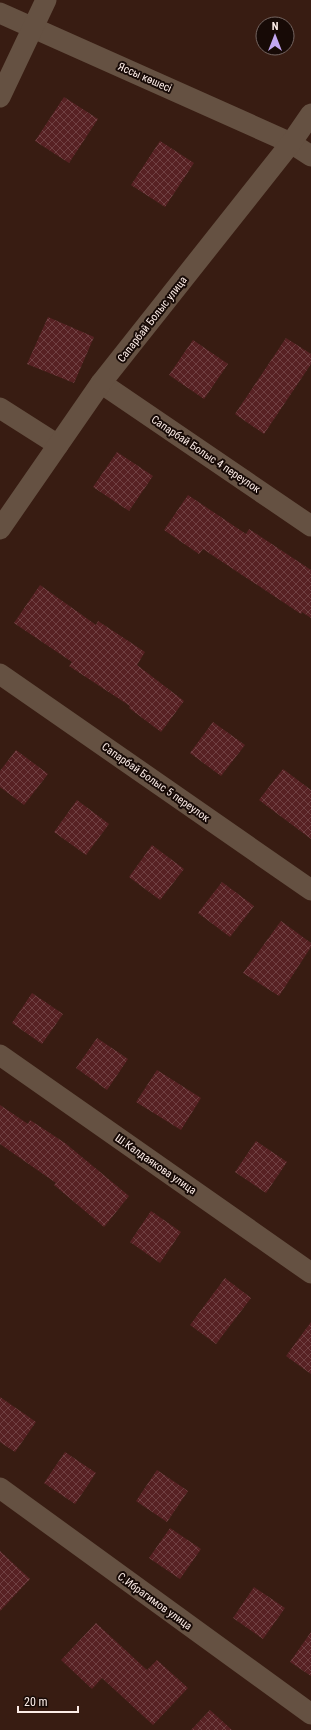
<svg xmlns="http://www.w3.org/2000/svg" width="311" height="1730" font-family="'Roboto Condensed',sans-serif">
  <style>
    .building { fill: url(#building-cross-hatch) }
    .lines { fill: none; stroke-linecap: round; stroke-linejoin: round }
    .minor { stroke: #655142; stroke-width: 21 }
    .labels { text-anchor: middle; stroke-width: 4; stroke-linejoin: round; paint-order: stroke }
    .street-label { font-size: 11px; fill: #fcece7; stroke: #170a06 }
  </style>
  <defs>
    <pattern id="building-cross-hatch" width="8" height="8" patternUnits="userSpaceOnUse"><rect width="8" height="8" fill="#572123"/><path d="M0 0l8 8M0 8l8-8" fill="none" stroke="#704143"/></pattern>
  </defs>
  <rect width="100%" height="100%" fill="#381c12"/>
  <g class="building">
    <polygon points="64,97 98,119 69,163 35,141"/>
    <polygon points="160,141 194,163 165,207 131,185"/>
    <polygon points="48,317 94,337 74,383 27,364"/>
    <polygon points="286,338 311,354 311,364 264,434 235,414"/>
    <polygon points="193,340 228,364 204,399 169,375"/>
    <polygon points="117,452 153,476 129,511 93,487"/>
    <polygon points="188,495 246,534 249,529 311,570 311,618 302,612 301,614 203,549 199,554 164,530"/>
    <polygon points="40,585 96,625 98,621 145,652 137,665 184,701 161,732 129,708 130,706 69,666 72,662 14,623"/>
    <polygon points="213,722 245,745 221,776 190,753"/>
    <polygon points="16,750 48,774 24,805 0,787 0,771"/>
    <polygon points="283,769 311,790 311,839 259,800"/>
    <polygon points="77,800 109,824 86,855 54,832"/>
    <polygon points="152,845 184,869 160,900 129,877"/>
    <polygon points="222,882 254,906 230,937 198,913"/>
    <polygon points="281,921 311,943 311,947 279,996 243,973"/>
    <polygon points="32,993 63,1014 42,1044 12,1023"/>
    <polygon points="97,1038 128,1059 107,1090 76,1068"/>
    <polygon points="157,1070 201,1098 181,1130 136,1102"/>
    <polygon points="0,1105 28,1124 30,1120 65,1143 129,1196 104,1227 54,1185 56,1183 0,1144"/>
    <polygon points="256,1141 287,1162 266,1193 235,1172"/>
    <polygon points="151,1211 181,1232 160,1263 130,1242"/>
    <polygon points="225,1278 251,1298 216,1344 190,1325"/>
    <polygon points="311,1322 311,1374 286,1356"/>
    <polygon points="0,1397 36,1422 15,1452 0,1442"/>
    <polygon points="65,1452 96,1473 75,1504 44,1483"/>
    <polygon points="157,1470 188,1491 167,1522 136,1501"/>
    <polygon points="170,1528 201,1549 180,1579 149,1558"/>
    <polygon points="0,1551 30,1579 0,1611"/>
    <polygon points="254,1587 285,1608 263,1639 233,1618"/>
    <polygon points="96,1623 147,1670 157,1660 188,1688 153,1725 102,1678 92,1689 61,1660"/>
    <polygon points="311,1632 311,1676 290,1662"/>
    <polygon points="210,1710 232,1730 191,1730"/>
  </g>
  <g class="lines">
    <g class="minor">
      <polyline points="0,13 291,143 311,156"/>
      <polyline points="0,97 46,0"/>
      <polyline points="101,383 311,526"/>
      <polyline points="0,408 58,445"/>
      <polyline points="0,529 101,383 291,143 311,114"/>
      <polyline points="0,674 311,890"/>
      <polyline points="0,1055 311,1273"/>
      <polyline points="0,1488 311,1714"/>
    </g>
  </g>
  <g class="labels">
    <g class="street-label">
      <text transform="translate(145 77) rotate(24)" y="4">Яссы көшесі</text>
      <text transform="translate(152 319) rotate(-52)" y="4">Сапарбай Болыс улица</text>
      <text transform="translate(206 454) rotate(34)" y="4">Сапарбай Болыс 4 переулок</text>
      <text transform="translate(156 782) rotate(35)" y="4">Сапарбай Болыс 5 переулок</text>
      <text transform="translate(156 1164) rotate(35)" y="4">Ш.Калдаякова улица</text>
      <text transform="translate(155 1601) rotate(36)" y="4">С.Ибрагимов улица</text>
    </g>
  </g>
  <g transform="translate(275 36)"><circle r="19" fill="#170a06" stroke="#736460"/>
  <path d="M0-3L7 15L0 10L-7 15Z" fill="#c3a7f2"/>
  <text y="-6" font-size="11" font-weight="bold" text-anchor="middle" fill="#fcece7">N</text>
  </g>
  <path d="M18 1706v6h60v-6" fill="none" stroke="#fcece7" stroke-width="2"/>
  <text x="24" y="1706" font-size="12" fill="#fcece7" stroke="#170a06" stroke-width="3" paint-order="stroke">20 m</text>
</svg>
